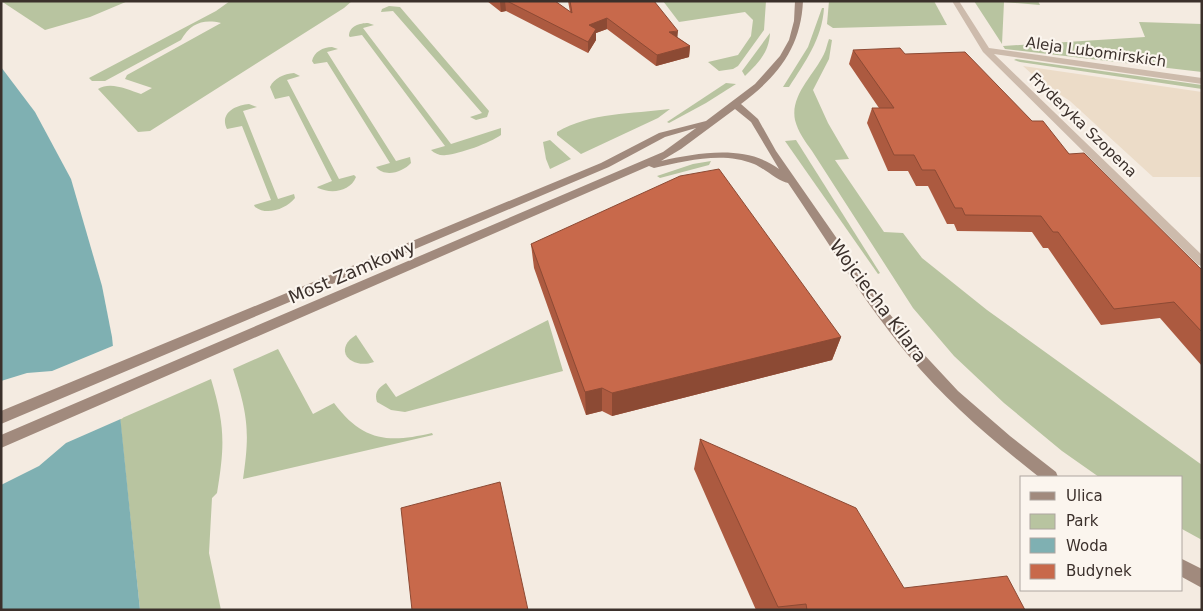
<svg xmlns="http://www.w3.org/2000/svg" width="1203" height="611" font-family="'DejaVu Sans',sans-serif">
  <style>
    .green { fill: #b8c4a0 }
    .plaza { fill: #ecdcc8 }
    .water { fill: #7fb0b2 }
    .pier { fill: #f4ebe1 }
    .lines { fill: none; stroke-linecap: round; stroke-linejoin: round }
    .street { fill: #cdbbac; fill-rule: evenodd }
    .secondary { fill: #a18a7d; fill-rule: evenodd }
    .wall { fill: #ac5a40 }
    .shaded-wall { fill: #8c4a34 }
    .building { fill: #c8694b; stroke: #8c4a34 }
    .labels { text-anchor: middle; stroke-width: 4.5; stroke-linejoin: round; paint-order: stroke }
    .far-street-label { font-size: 15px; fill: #3b302b; stroke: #fbf5ee }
    .street-label { font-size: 18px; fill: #3b302b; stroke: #fbf5ee }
  </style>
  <rect width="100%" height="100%" fill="#f4ebe1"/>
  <g class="green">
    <polygon points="1,1 128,1 90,17 45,30"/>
    <path d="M 230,1 L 352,1 L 344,8 L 150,131 L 138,132 L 98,89 C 111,81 128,90 141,94 L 152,88 L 125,79 L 127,75 L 221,23 C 203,19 191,23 181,40 L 105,81 L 92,81 L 89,78 L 216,11 Z"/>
    <polygon points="663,1 766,1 764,30 738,66 733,69 719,71 708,62 738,55 751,36 753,20 745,12 679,22"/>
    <polygon points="829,1 934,1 947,25 833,28 827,24"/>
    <polygon points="974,1 1038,1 1040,5 1004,2 1002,44"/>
    <polygon points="389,6 400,7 489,111 487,117 476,120 470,117 482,113 393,11 381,12 382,9"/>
    <path d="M 822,8 L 824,8 C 822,39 805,62 789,87 L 783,87 L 808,47 Z"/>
    <polygon points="1139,22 1202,24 1202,72 1005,49 1003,46 1145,37"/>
    <path d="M 368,23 L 374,25 L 363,28 L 451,144 L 501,128 L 501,135 C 490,143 459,154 446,155 C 441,156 435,154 431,150 L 445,146 L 362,35 L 350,37 L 349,36 C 349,26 360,23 368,23 Z"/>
    <path d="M 770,33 C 769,53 758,63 745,76 L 742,71 Z"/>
    <path d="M 829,39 L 832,40 L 829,59 L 813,90 L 828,123 L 849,159 L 835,160 L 884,232 L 903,233 L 922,258 L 987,310 L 1202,465 L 1202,540 L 1182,529 L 1182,477 L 1099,477 L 1062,451 L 1004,403 L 954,356 L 913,308 L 812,151 C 805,141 798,132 795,120 C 790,95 814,75 824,54 C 826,50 827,44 829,39 Z"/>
    <path d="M 332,47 L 338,49 L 327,52 L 396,161 L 410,157 L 411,163 C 403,172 385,178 376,167 L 390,163 L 327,62 L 314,64 L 312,61 C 314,52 323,47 332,47 Z"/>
    <polygon points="1016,59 1202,85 1202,89 1020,62 1014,60"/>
    <path d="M 294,73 L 300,76 L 287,80 L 339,179 L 354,175 L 356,177 C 350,192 331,194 318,188 L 317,187 L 332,181 L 289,96 L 275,99 L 270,87 C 274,78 284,74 294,73 Z"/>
    <polygon points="726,83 736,84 706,103 669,123 667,122"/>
    <path d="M 249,104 L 257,107 L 243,111 L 278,199 L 294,194 L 295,198 C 286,209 267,216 255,207 L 254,205 L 271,200 L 242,126 L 227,129 C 219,113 236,105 249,104 Z"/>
    <path d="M 670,109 L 658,118 L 581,154 L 557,135 L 557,132 C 591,112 632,114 670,109 Z"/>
    <polygon points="550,140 571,159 550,169 546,159 543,142"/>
    <polygon points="796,140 880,273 878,274 785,141"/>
    <polygon points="711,161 709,165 660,178 657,176 693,164"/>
    <path d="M 548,320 L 563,371 L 405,412 L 391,410 L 377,402 C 374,393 378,388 386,383 L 396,397 Z"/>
    <path d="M 356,335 L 374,362 C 351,370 332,350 356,335 Z"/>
    <path d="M 278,349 L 313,414 L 334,403 C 363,442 389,443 432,433 L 433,435 L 243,479 C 250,432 248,415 233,369 Z"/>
    <path d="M 211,379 C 225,425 225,445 217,493 L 212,498 L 209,553 L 221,610 L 140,610 L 120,419 Z"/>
  </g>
  <polygon class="plaza" points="1023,66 1202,92 1202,177 1153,177 1070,101 1041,82"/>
  <polygon class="water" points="1,67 35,112 71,179 102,286 112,337 140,610 1,610"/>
  <polygon class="pier" points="115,345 123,418 66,443 39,466 1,485 1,381 27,373 52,371"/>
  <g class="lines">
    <polygon class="street" points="952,1 959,1 989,48 1202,78 1202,84 994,54 1202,255 1202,266 1198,265 983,52"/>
    <g class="secondary">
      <path d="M 795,1 L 803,1 C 801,48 777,77 741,104 L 758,119 L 776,151 L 888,312 L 918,348 L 958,391 L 1010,436 L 1056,472 L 1058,477 L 1039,477 C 992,440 946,401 908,355 C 863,301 827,240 788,183 C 779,182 764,168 754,164 C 723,151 685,161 654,168 L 649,166 L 1,448 L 1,435 L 663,152 L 696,128 L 665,137 L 609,167 L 1,424 L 1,411 L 601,163 L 659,133 L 706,121 L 755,84 L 780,56 L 789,40 L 794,21 ZM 735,109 L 751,122 L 779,169 C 746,144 698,153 661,161 L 681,149 Z"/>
      <polygon points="1182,559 1202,569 1202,588 1182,577"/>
    </g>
  </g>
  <g class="wall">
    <polygon points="487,1 555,1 570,12 568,1 654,1 677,37 690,46 689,57 656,66 607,29 596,33 596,40 588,53 506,11 501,12"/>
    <polygon points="853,50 905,54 1032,121 1202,270 1202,366 1160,318 1101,325 1048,248 1043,248 1032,232 957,231 954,224 947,224 928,186 916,186 908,171 888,171 867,123 872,108 879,108 849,64"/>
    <polygon points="531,244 841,337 832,360 612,416 602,411 586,415 534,268"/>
    <polygon points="700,439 904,588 1025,610 756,610 694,469"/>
  </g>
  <g class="shaded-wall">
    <polygon points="505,1 506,11 501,12 500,2"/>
    <polygon points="607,18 607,29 596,33 596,40 588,53 588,42 589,25"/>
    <polygon points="678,31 677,42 669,32"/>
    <polygon points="690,46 689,57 656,66 657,55"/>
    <polygon points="841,337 832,360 612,416 612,393"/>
    <polygon points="602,388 602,411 586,415 585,392"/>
  </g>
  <g class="building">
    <polygon points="507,1 555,1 572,13 570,1 654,1 678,31 669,32 690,46 657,55 607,18 589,25 596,29 588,42"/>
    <polygon points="900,48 905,54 965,52 1032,121 1043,121 1069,154 1084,153 1202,270 1202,332 1174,302 1114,309 1058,232 1053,232 1041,216 965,215 962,208 955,208 935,170 922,170 914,155 894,155 872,108 894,108 853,50"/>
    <polygon points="719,169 841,337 612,393 602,388 585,392 531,244 680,176"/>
    <polygon points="700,439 856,508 904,588 1007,576 1025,610 807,610 806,604 778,607"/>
    <polygon points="500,482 528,610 412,610 401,508"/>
  </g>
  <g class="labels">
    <g class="far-street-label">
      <text transform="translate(1096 52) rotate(8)" y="5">Aleja Lubomirskich</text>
      <text transform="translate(1083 125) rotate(44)" y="5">Fryderyka Szopena</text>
    </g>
    <g class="street-label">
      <text transform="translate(352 272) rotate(-23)" y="6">Most Zamkowy</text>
      <text transform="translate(878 301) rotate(53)" y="6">Wojciecha Kilara</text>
    </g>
  </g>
  <rect width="1203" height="611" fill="none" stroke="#3b302b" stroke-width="5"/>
  <rect x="1020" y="476" width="162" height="115" fill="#fbf5ee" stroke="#aea6a0"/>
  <rect x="1030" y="492" width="25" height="8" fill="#a18a7d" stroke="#aea6a0"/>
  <text x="1066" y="501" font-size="15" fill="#3b302b">Ulica</text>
  <rect x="1030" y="514" width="25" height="15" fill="#b8c4a0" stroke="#aea6a0"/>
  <text x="1066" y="526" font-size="15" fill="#3b302b">Park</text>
  <rect x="1030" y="538" width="25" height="15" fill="#7fb0b2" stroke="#aea6a0"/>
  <text x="1066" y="551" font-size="15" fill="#3b302b">Woda</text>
  <rect x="1030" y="564" width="25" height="15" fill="#c8694b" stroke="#aea6a0"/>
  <text x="1066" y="576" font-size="15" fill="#3b302b">Budynek</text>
</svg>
